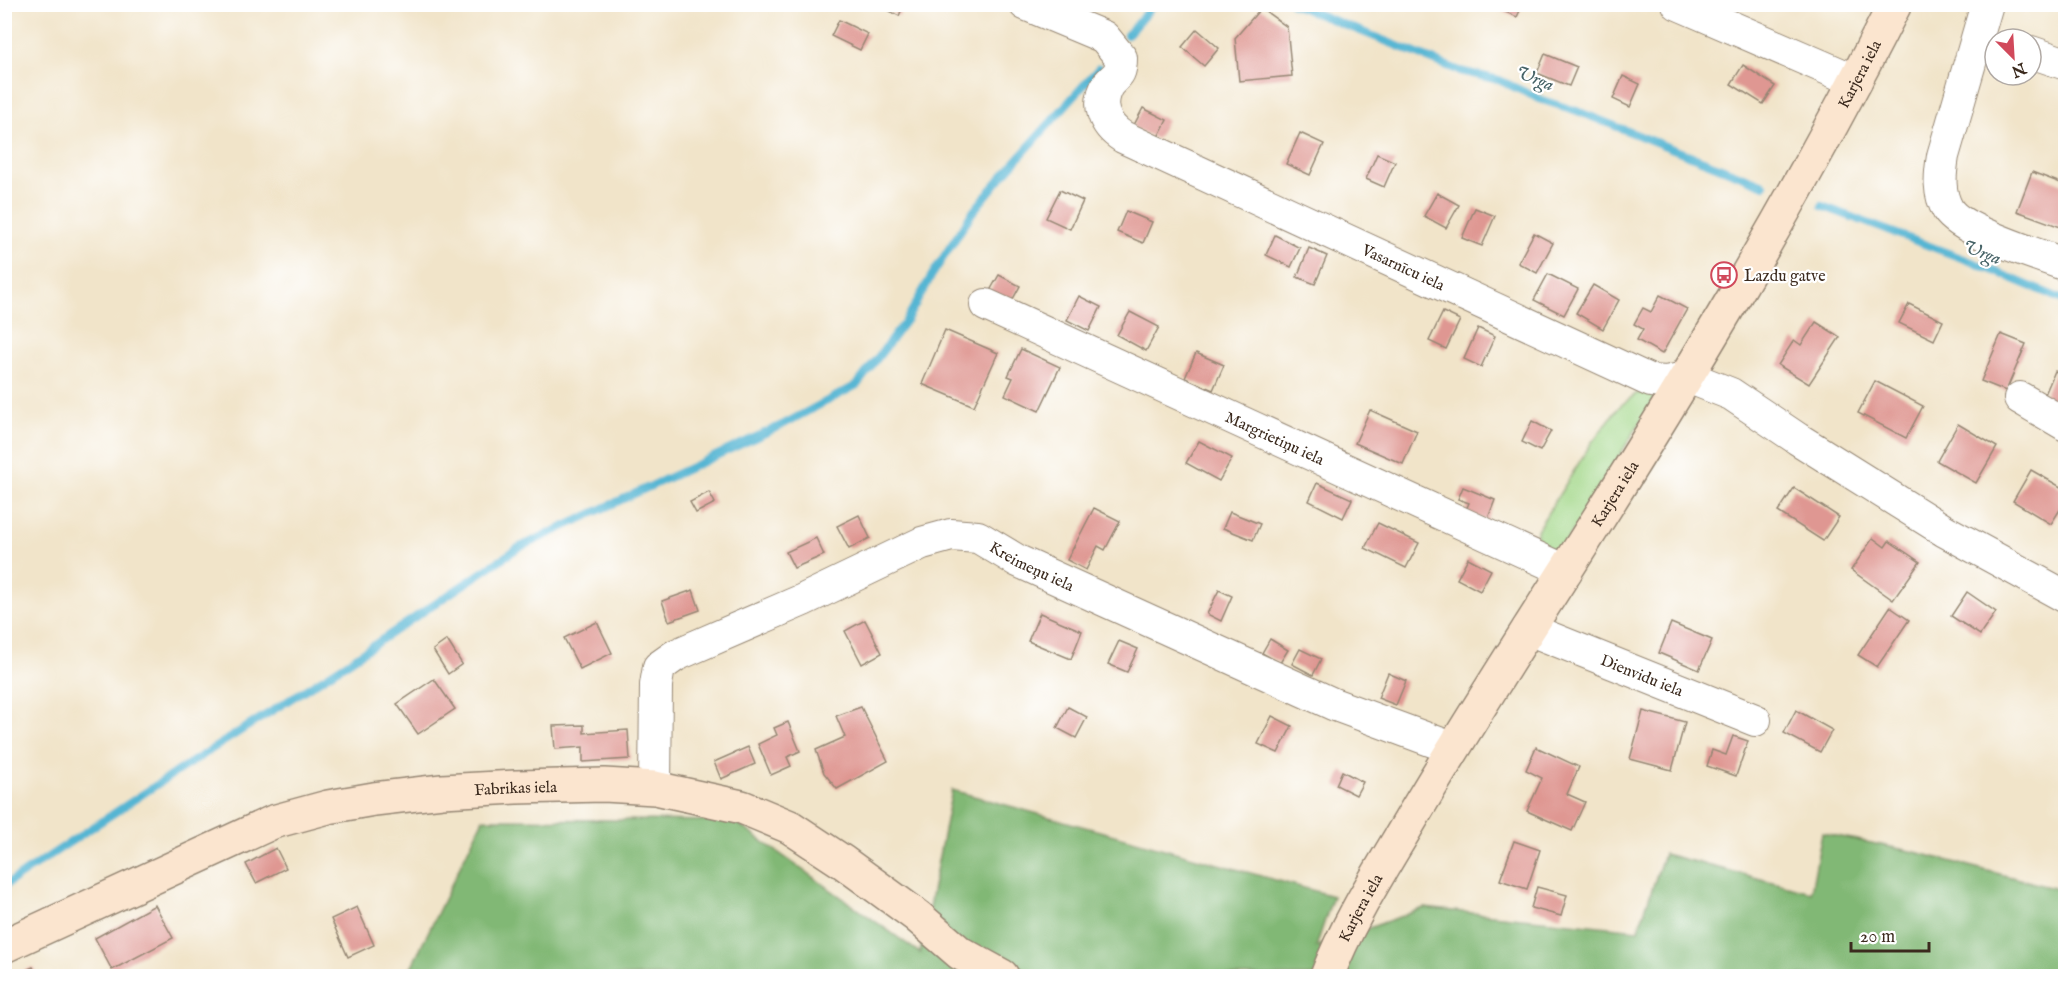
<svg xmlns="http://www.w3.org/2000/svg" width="2070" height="981" font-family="'IM FELL English',serif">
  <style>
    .green { fill: #a2d788; stroke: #6e8053; stroke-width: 1.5 }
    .forest { fill: #81b874; stroke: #5e7149; stroke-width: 1.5 }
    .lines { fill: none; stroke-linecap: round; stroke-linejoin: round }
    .stream { stroke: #54b5d3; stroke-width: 8 }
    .building { fill: #df9792 }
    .street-casing { stroke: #968774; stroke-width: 34 }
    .secondary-casing { stroke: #968774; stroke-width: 36 }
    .street { stroke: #fff; stroke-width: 32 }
    .secondary { stroke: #fbe5cf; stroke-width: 33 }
    .labels { text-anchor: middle; stroke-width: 4.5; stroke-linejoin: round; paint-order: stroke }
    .street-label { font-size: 16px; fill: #3b2a1e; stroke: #fff }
    .poi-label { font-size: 16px; fill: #3b2a1e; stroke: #fff; text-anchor: start }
    .water-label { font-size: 18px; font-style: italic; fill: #456266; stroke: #fff }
  </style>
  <rect width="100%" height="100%" fill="#fff"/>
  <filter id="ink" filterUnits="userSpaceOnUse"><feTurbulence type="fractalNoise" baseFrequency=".0167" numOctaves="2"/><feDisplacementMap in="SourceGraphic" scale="12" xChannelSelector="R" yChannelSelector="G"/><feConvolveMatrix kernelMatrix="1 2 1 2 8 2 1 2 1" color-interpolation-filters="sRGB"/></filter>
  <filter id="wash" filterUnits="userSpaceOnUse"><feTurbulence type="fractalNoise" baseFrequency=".008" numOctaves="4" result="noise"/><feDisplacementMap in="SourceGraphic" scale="24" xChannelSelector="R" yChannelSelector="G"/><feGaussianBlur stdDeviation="1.35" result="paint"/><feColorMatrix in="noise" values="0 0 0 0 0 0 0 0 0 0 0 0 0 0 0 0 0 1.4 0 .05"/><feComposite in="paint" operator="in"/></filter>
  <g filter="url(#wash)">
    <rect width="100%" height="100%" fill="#f1e4c9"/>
    <polygon class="green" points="1649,390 1657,395 1560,552 1537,543 1537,530 1592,442 1620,406 1636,394"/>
    <polygon class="forest" points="952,790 1333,896 1316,947 1424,908 1638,930 1664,854 1811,892 1822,833 1915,852 2065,891 2065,976 407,976 483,819 734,821 920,953"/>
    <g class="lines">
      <g class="stream">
        <polyline points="1293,4 1460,71 1499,80 1542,100 1577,111 1764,185"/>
        <polyline points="1127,35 1154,4"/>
        <polyline points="1822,206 1975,263 2066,301"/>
        <polyline points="4,886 173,774 347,663 518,548 782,425 857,385 907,319 932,275 972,213 999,180 1099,68"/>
      </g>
    </g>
    <g id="blocks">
      <g class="building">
        <polygon points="886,4 904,4 899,16 884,8"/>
        <polygon points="1501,4 1523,4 1517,17 1499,9"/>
        <polygon points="1261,8 1287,27 1292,76 1239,81 1235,38"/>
        <polygon points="839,20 868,34 860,50 831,36"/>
        <polygon points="1197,29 1219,48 1204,66 1182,47"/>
        <polygon points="1545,54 1577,67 1569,86 1537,73"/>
        <polygon points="1743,65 1775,86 1763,104 1731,84"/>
        <polygon points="1623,76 1640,84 1630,107 1613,99"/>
        <polygon points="1143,108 1167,120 1157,139 1133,127"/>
        <polygon points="1300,133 1324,144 1310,175 1286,164"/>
        <polygon points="1377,154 1395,162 1384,187 1366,179"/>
        <polygon points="2032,172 2066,185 2066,229 2017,211"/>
        <polygon points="1060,190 1083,201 1070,229 1046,218"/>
        <polygon points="1437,193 1459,205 1446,228 1424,216"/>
        <polygon points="1475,208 1495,216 1482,246 1462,238"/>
        <polygon points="1126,211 1152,222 1143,243 1117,232"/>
        <polygon points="1534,233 1553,243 1537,273 1518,263"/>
        <polygon points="1275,235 1300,248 1291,267 1266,255"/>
        <polygon points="1309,248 1327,256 1315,284 1297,277"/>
        <polygon points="1548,274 1578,289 1564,315 1534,300"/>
        <polygon points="999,275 1020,286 1008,308 987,296"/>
        <polygon points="1593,285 1619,300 1603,329 1576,313"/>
        <polygon points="1660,295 1687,309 1662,354 1637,340 1643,329 1634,324 1643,308 1651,312"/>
        <polygon points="1079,296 1101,307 1089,331 1067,320"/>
        <polygon points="1909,304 1943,321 1934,340 1899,323"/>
        <polygon points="1130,312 1159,327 1146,351 1117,335"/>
        <polygon points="1443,312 1460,320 1446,349 1429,341"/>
        <polygon points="1816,322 1840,337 1809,384 1778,365 1794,340 1801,345"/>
        <polygon points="1478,328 1495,336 1481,367 1464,359"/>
        <polygon points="945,330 998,353 974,406 922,384"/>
        <polygon points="2001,334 2026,344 2006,391 1981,381"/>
        <polygon points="1021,349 1060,367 1039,411 1005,395 1013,378 1008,376"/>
        <polygon points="1196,353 1224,365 1213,390 1185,378"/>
        <polygon points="2055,371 2066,376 2066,409 2043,399"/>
        <polygon points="1875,381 1923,406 1906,438 1858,413"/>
        <polygon points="1370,410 1417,431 1403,464 1355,443"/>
        <polygon points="1532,421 1551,431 1540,451 1522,442"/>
        <polygon points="1958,424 1997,447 1976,483 1937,461"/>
        <polygon points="1199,441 1232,458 1219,481 1186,463"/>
        <polygon points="2031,470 2066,490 2066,500 2051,524 2013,501"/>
        <polygon points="1317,483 1352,499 1343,518 1309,501"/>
        <polygon points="1463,487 1495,500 1487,521 1465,512 1469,503 1458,499"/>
        <polygon points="1794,488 1839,517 1823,541 1778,512"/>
        <polygon points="709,492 715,503 696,513 690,502"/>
        <polygon points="1094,508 1120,521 1105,550 1098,546 1086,570 1067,560"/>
        <polygon points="1230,512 1260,524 1253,540 1223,528"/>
        <polygon points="859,515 870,538 849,549 837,526"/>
        <polygon points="1378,523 1419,543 1406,568 1365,548"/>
        <polygon points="816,538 824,555 794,568 786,552"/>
        <polygon points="1873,538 1885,547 1889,541 1920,562 1893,600 1851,570"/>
        <polygon points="1468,558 1491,570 1480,591 1457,579"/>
        <polygon points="693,590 700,610 669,621 662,601"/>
        <polygon points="1219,590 1232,596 1221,621 1207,614"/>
        <polygon points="1967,592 1996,612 1980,635 1951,616"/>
        <polygon points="1890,607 1909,620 1877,667 1858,655"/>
        <polygon points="1040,613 1082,631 1071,659 1028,641"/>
        <polygon points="865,620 882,653 862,664 845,631"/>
        <polygon points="597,622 612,653 580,669 564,638"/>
        <polygon points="1671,623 1712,640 1699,670 1659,653"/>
        <polygon points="1270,639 1288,650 1280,663 1262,653"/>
        <polygon points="447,640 462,664 448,674 433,650"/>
        <polygon points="1119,641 1138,649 1127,672 1108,664"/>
        <polygon points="1300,649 1321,659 1313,675 1292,664"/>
        <polygon points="1388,673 1406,681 1396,705 1378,698"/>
        <polygon points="434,679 455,709 418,734 397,704"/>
        <polygon points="861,707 888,761 837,789 824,773 816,750 845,737 836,716"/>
        <polygon points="1068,707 1087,717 1076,738 1057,728"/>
        <polygon points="1796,710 1832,730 1820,752 1784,733"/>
        <polygon points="1643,711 1685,722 1672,770 1630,759"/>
        <polygon points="1272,716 1292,726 1278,753 1258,744"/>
        <polygon points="788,722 800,751 787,757 791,766 771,775 758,744 777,735 774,728"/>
        <polygon points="584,725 584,733 628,730 630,759 583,762 583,747 555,749 553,726"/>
        <polygon points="1733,736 1748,741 1736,776 1707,766 1712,750 1726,755"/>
        <polygon points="748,747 755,764 721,779 714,762"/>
        <polygon points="1536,747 1579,767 1567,794 1585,802 1572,831 1527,811 1542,778 1526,770"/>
        <polygon points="1342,771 1363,782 1356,795 1336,785"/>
        <polygon points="1514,841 1540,850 1527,889 1500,880"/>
        <polygon points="276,848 286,868 256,883 246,864"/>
        <polygon points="1537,887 1567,895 1561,916 1531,908"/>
        <polygon points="155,905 173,938 112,970 95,938"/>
        <polygon points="357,907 374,945 348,957 331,919"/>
        <polygon points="33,967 37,976 13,976"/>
      </g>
    </g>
  </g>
  <g filter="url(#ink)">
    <use href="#blocks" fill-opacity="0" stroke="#968774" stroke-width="1.5"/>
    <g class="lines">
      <g class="street-casing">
        <g id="street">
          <path id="s1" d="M 1025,4 L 1104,37 L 1121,58 C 1121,62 1121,68 1119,72 C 1117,76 1112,80 1109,83 C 1095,104 1104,125 1123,137 L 1651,381 L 1666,382 L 1688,377 L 1731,394 L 1798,439 L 1945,531 L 2066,597"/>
          <polyline points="1678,4 1856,81"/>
          <path d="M 1987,4 L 1943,156 C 1940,175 1938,193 1948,210 C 1962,232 2040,255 2066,265"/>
          <polyline points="2031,52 2066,64"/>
          <path id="s2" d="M 986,305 L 1566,571"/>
          <polyline points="2020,398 2066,425"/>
          <path id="s3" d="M 1528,629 L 1755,720"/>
          <path id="s4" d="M 655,788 L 656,685 L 659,667 L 676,655 L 803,600 L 922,543 L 951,535 L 978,537 L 1018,561 L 1333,704 L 1452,748"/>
        </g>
      </g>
      <g class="secondary-casing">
        <g id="secondary">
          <path id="s5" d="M 4,946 L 273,822 L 328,807 L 374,799 L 442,791 L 516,787 L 604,785 L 655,788 L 742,807 L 790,827 L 843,862 L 917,916 L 960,953 L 1002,976"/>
          <path id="s6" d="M 1327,976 C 1346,926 1376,878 1404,831 C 1453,747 1506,664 1559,581 C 1679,393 1794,204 1895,4"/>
        </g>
      </g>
      <use href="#street" class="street"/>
      <use href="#secondary" class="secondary"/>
    </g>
  </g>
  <defs>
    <g id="bus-ring" transform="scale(1.35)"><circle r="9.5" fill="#fff" stroke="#d1495b" stroke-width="1.5"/><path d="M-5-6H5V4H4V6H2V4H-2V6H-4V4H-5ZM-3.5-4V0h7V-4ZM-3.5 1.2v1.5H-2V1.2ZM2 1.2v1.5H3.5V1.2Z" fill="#d1495b"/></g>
  </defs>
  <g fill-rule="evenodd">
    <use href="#bus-ring" x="1724" y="275"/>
  </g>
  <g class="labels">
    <g class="street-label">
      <text dy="6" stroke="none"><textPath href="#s6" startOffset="1048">Karjera iela</textPath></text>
      <text dy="6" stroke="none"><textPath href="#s1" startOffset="514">Vasarnīcu iela</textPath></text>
      <text dy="6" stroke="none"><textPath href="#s2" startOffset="318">Margrietiņu iela</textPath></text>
      <text dy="6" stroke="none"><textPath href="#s6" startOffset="562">Karjera iela</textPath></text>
      <text dy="6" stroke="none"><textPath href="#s4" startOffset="531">Kreimeņu iela</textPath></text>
      <text dy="6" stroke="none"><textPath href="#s3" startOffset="123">Dienvidu iela</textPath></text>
      <text dy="6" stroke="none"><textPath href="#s5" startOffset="542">Fabrikas iela</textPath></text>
      <text dy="6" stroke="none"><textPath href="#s6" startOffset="76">Karjera iela</textPath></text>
    </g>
    <g class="poi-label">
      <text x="1744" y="281">Lazdu gatve</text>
    </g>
    <g class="water-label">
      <text transform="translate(1535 78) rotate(22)" y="6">Urga</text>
      <text transform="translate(1982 252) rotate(21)" y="6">Urga</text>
    </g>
  </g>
  <rect width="2070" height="981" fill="none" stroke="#fff" stroke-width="24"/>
  <g transform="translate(2013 57) rotate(156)"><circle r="28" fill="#ffffff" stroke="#b1aaa5" stroke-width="1.5"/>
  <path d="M0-4.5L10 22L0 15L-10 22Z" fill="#d1495b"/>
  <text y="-9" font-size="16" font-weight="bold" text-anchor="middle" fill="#3b2a1e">N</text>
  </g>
  <path d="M1851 942v9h78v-9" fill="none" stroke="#3b2a1e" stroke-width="3"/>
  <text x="1860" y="942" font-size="18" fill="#3b2a1e" stroke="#ffffff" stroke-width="4.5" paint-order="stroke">20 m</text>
</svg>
